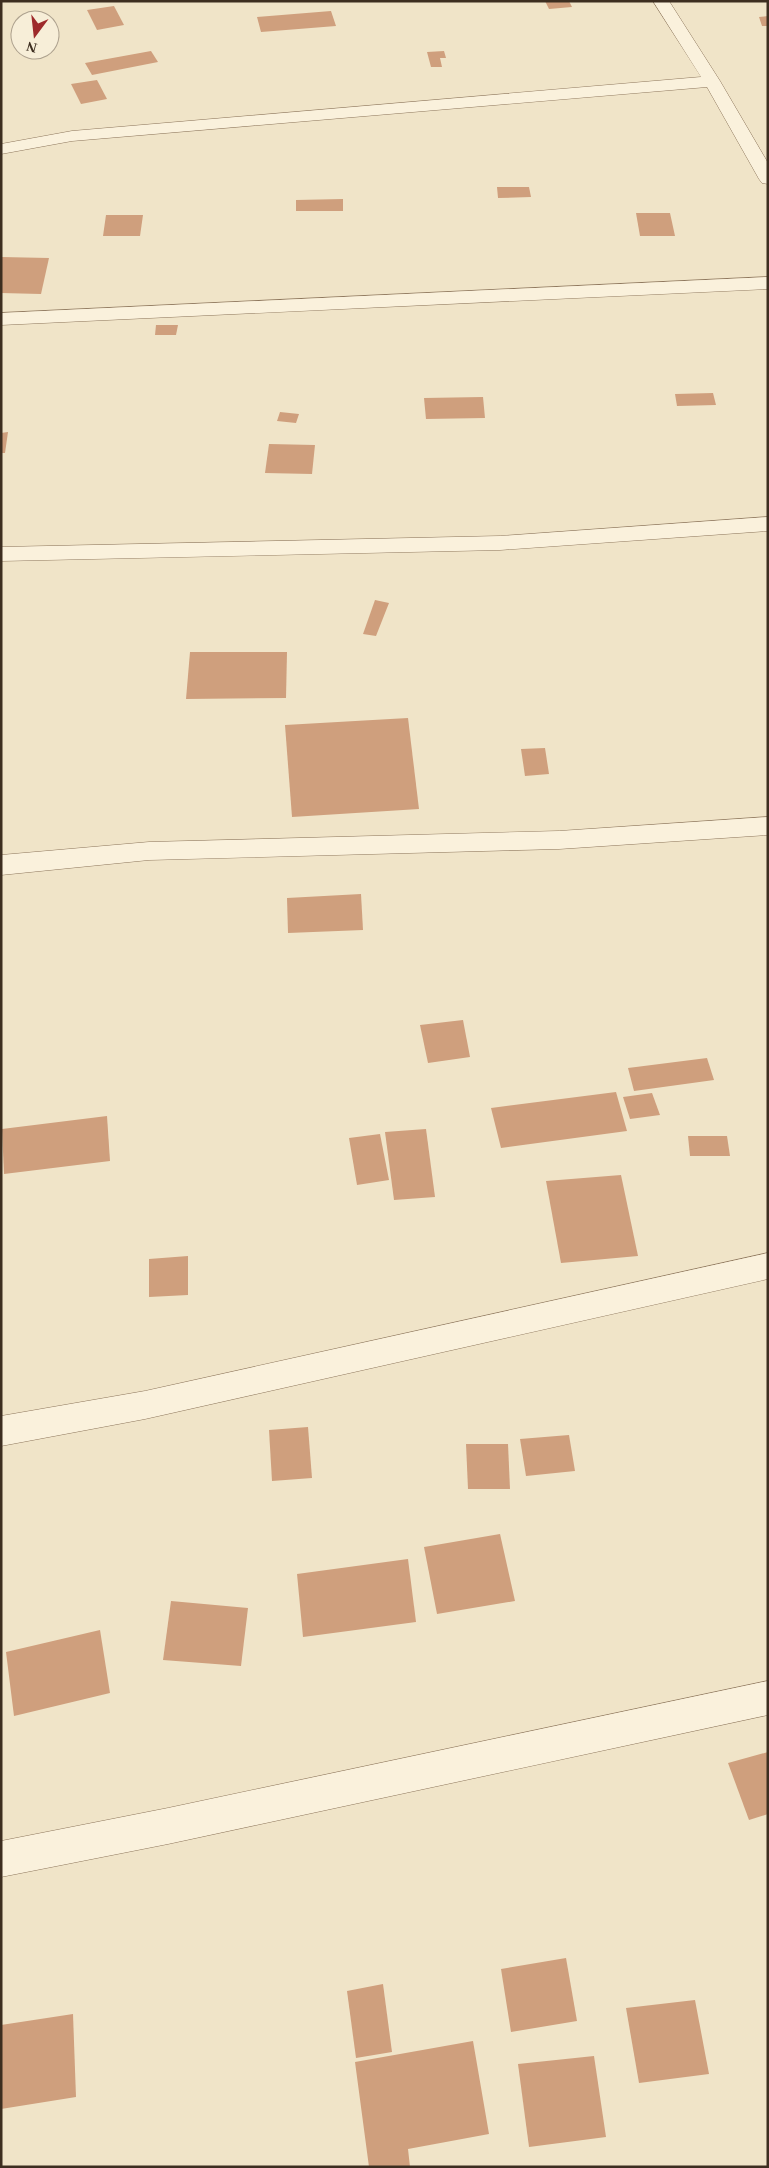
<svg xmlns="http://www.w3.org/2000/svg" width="769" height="2168" font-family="'Times New Roman',serif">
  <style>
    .building { fill: #cf9f7d }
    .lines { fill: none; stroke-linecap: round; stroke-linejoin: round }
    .minor-casing { stroke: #8d765c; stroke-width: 1 }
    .minor { fill: #faf1dc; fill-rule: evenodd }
  </style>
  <rect width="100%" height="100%" fill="#f0e4c8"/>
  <g class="building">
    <polygon points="545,1 569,1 572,7 549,9"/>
    <polygon points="114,6 124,25 97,30 87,10"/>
    <polygon points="331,11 336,26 261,32 257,17"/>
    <polygon points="768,16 768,26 762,26 759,17"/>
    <polygon points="151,51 158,62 92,75 85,63"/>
    <polygon points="444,51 446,58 440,58 442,67 431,67 427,52"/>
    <polygon points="97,80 107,99 81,104 71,84"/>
    <polygon points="497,187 529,187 531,197 498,198"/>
    <polygon points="343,199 343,211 296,211 296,200"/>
    <polygon points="636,213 670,213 675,236 640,236"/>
    <polygon points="106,215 143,215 140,236 103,236"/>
    <polygon points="1,257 49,258 41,294 1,293"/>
    <polygon points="156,325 178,325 176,335 155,335"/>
    <polygon points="713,393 716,405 677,406 675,394"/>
    <polygon points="483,397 485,418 426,419 424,398"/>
    <polygon points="280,412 299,414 296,423 277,421"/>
    <polygon points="8,432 5,453 1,453 1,433"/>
    <polygon points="269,444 315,445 312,474 265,473"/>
    <polygon points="375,600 389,603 376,636 363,634"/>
    <polygon points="190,652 287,652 286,698 186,699"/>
    <polygon points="408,718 419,809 292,817 285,725"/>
    <polygon points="545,748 549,774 525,776 521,749"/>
    <polygon points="361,894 363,930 288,933 287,898"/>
    <polygon points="463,1020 470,1057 428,1063 420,1025"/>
    <polygon points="707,1058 714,1080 634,1091 628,1068"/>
    <polygon points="616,1092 627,1131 501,1148 491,1108"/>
    <polygon points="652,1093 660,1115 630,1119 623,1097"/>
    <polygon points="107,1116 110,1161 4,1174 2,1129"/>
    <polygon points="426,1129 435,1197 394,1200 385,1132"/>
    <polygon points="380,1134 389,1180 357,1185 349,1138"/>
    <polygon points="688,1136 727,1136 730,1156 690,1156"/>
    <polygon points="621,1175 638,1256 561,1263 546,1181"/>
    <polygon points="188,1256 188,1295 149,1297 149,1259"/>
    <polygon points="308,1427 312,1478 272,1481 269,1430"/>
    <polygon points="569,1435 575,1471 526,1476 520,1439"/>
    <polygon points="466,1444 508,1444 510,1489 468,1489"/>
    <polygon points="500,1534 515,1601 437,1614 424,1547"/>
    <polygon points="408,1559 416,1622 303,1637 297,1574"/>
    <polygon points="171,1601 248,1608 241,1666 163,1660"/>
    <polygon points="100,1630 110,1693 14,1716 6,1652"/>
    <polygon points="768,1752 768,1814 749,1820 728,1763"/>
    <polygon points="566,1958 577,2021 511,2032 501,1969"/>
    <polygon points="383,1984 392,2052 356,2058 347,1991"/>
    <polygon points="695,2000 709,2074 639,2083 626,2008"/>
    <polygon points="73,2014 76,2097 1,2109 1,2025"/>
    <polygon points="473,2041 489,2134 408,2149 410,2167 369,2167 355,2062"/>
    <polygon points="594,2056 606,2137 529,2147 518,2064"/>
  </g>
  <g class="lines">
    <g class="minor-casing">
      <g id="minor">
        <polygon points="653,1 669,1 720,81 768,163 768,184 762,183 759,179 707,87 72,141 1,154 1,144 72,131 701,77"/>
        <polygon points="768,277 768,289 1,325 1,313"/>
        <polygon points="768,517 768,531 500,550 1,561 1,547 500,536"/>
        <polygon points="768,817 768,835 559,849 149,860 1,875 1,855 149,842 559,831"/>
        <polygon points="768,1253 768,1279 145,1419 1,1446 1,1416 145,1391"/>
        <polygon points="768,1681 768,1715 168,1844 1,1877 1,1841 168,1808"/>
      </g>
    </g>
    <use href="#minor" class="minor"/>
  </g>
  <rect width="769" height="2168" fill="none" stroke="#3d2e20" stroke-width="5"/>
  <g transform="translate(35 35) rotate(195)"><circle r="24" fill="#f7eed8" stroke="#ada18e"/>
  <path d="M0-4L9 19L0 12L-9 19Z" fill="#9e2a2b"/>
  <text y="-8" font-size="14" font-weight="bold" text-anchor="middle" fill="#3d2e20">N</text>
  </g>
</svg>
